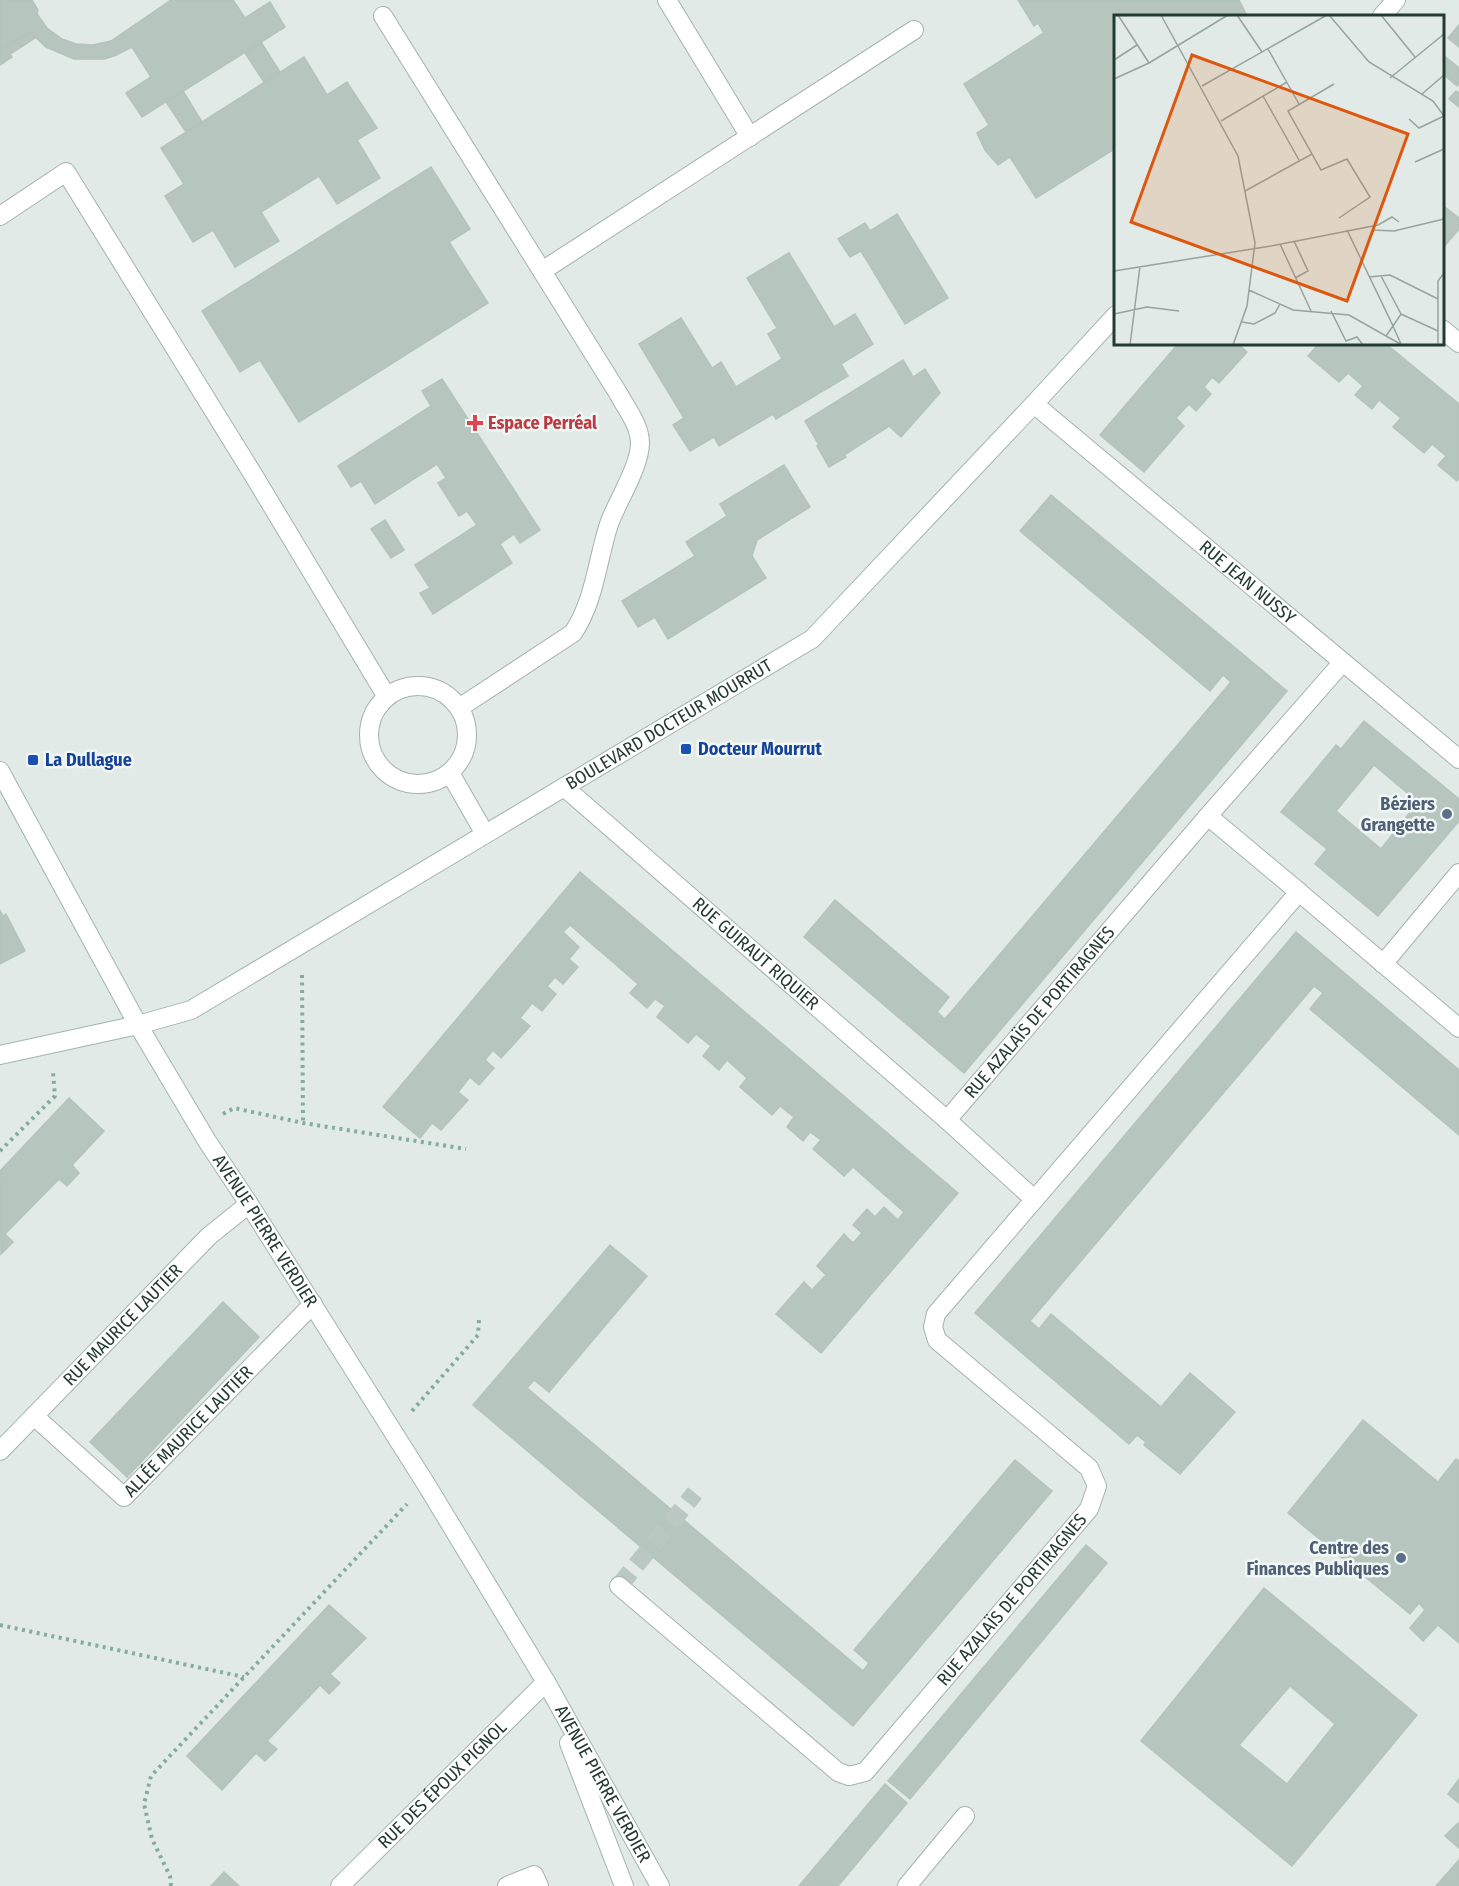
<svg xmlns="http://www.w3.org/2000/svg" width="1459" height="1886" font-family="'Fira Sans Condensed',sans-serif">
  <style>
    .building { fill: #b7c5bf; stroke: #b4c3bd; stroke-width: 1.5; fill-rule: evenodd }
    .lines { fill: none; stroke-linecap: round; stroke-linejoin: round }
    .street-tunnel { stroke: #bbc7c2; stroke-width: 18; stroke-dasharray: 18 9; stroke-linecap: butt }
    .lane-casing { stroke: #a4b2ad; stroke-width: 20 }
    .street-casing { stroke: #a4b2ad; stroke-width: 20 }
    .secondary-casing { stroke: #a1b5ae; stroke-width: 20 }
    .path { stroke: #84ac9f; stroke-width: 4; stroke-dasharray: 3 4.5; stroke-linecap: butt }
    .lane { stroke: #fff; stroke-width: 18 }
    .street { stroke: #fff; stroke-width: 18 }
    .secondary { stroke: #fff; stroke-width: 18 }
    .health-dot { fill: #e0444e; stroke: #f1f7f4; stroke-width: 2 }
    .transit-dot { fill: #1a4fb4; stroke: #f1f7f4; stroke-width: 2 }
    .service-dot { fill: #5c6f8a; stroke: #f1f7f4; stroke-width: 2 }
    .labels { text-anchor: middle; stroke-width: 5; stroke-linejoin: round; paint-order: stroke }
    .health-label { font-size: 18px; font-weight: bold; fill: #be3a42; stroke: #f1f7f4; text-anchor: start }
    .street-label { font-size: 18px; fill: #233a33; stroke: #f1f7f4 }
    .transit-label { font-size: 18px; font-weight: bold; fill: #164399; stroke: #f1f7f4; text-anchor: start }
    .service-label { font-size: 18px; font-weight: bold; fill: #4e5e75; stroke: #f1f7f4; text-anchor: end }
    .inset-road { fill: none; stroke: #95a49e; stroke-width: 1.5 }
    .view { fill: #de570e; fill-opacity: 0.15; stroke: #de570e; stroke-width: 3 }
    .inset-edge { fill: none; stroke: #233a33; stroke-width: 3 }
  </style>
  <rect width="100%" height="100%" fill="#e1eae6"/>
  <g class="building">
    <polygon points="0,0 32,0 38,10 37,14 47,28 62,39 76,44 93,45 111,41 171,0 233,0 245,18 270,2 285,27 142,117 126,93 151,77 132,47 114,56 104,59 74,59 46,47 30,32 0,50"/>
    <polygon points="1018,0 1239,0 1247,16 1116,16 1116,148 1036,198 1010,157 998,165 985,150 977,133 989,125 964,84 1044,33 1038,23 1034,26"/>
    <polygon points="1459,25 1459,47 1448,38"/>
    <polygon points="30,32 35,38 10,54 12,57 0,65 0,50"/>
    <polygon points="261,42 280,72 264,82 245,53"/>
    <polygon points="1442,54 1459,68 1459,84 1457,86 1442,73"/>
    <polygon points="304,57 327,95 347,82 377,128 357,140 380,178 337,204 319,176 261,212 279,241 235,267 213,230 193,242 165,196 184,184 161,148"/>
    <polygon points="183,91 202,122 186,132 166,102"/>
    <polygon points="1456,91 1459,93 1459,107 1449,99"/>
    <polygon points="431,167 470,229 449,242 488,303 299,422 260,360 240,372 202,311"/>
    <polygon points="1442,205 1459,218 1459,229 1442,249"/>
    <polygon points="897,214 948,298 905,324 861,251 850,257 838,239 865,223 870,231"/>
    <polygon points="789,253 834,327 855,314 873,344 841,364 848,376 776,419 773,414 719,446 714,437 690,451 673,425 684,418 639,344 681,318 712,368 721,362 736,387 782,359 768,334 777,328 747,278"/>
    <polygon points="1178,344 1241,344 1239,345 1247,352 1219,383 1212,377 1204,387 1211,394 1196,411 1189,404 1176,418 1184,426 1144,472 1100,435"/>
    <polygon points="1312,344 1386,344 1459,404 1459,478 1457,481 1438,465 1446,456 1432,444 1424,453 1393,427 1401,418 1379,400 1372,409 1355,395 1363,386 1348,373 1339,382 1308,356 1316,347"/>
    <polygon points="903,360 913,377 925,369 940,393 901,437 889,426 844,455 846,457 829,467 817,446 819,445 805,421"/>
    <polygon points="442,379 540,530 520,543 514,534 500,544 512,563 433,614 420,593 430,588 415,565 477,525 467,511 459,516 438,483 446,478 437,464 375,504 361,481 351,487 338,466 431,406 422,391"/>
    <polygon points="784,465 810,507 757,540 752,556 766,578 668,639 655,617 638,627 622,601 695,556 686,542 727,516 720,504"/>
    <polygon points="1051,495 1287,691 964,1073 804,937 835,900 949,997 937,1012 945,1019 1231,682 1223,675 1210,691 1020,531"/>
    <polygon points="385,520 404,550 391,558 371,529"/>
    <path d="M 1364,721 L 1459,799 L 1459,821 L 1378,916 L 1315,864 L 1327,849 L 1281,812 L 1336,745 L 1341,749 ZM 1374,765 L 1418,802 L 1381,849 L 1336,811 Z"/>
    <polygon points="580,872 958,1193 821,1353 776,1314 804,1282 812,1290 826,1275 817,1266 844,1234 853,1243 862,1233 853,1225 867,1209 875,1217 884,1207 898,1220 904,1212 853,1167 844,1176 813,1149 821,1140 810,1132 803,1141 787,1127 794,1117 780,1106 772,1115 740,1087 747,1078 727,1060 719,1070 703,1056 711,1046 696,1034 688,1043 657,1017 665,1006 655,999 647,1008 630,993 638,984 570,925 563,932 579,947 569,959 578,967 563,984 555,977 547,986 556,994 542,1011 532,1003 520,1018 530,1026 501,1058 493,1050 485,1060 494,1068 479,1085 470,1077 458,1092 468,1100 441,1130 432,1123 420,1138 383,1107"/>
    <polygon points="0,911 3,916 6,914 25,951 0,964"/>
    <polygon points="1296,932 1459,1070 1459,1135 1310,1009 1323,993 1314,986 1030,1321 1039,1329 1051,1314 1161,1407 1190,1373 1235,1412 1180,1474 1144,1445 1146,1442 1137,1435 1129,1444 975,1313"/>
    <polygon points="69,1098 104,1131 72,1165 79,1173 67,1186 59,1179 5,1234 13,1242 1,1254 0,1171"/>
    <polygon points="610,1245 647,1276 549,1392 534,1380 527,1388 863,1671 869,1663 854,1650 1015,1460 1052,1491 853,1726 473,1405"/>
    <polygon points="223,1302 259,1337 127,1477 90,1442"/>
    <polygon points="1363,1420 1438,1482 1456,1459 1459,1461 1459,1643 1438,1625 1423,1641 1410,1628 1425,1610 1419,1603 1410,1614 1288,1513"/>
    <polygon points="1086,1545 1107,1563 910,1799 888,1781"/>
    <path d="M 1264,1588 L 1417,1715 L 1292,1866 L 1141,1741 ZM 1290,1686 L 1335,1724 L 1287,1784 L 1239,1745 Z"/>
    <polygon points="329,1605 366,1638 330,1674 340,1683 329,1694 320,1685 267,1741 277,1749 265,1761 256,1753 222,1790 187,1756"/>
    <polygon points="1459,1779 1459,1803 1448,1794"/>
    <polygon points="885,1784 907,1803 838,1886 799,1886"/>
    <polygon points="1458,1823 1459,1824 1459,1848 1445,1836"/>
    <polygon points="1459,1860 1459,1886 1436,1886"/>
    <polygon points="224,1872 239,1886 211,1886"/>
  </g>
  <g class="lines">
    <polyline class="street-tunnel" points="619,1586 695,1493"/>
    <g class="lane-casing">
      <g id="lane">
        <polyline points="667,0 750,137"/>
        <path d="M 383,16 L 618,393 C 626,408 640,425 640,443 C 640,466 617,502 609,524 C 597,561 595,600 573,633 L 459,708"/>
        <polyline points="0,216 66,172 254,476 387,697"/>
        <polyline points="542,271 914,30"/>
        <circle cx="418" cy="735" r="49"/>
        <polyline points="450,773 485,834"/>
        <polyline points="507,1886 534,1875 539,1886"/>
        <polyline points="907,1886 965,1816"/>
      </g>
    </g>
    <g class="street-casing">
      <g id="street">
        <polyline points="1442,329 1459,343"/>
        <path id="s1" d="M 1034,404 L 1459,759"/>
        <path id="s2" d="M 564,787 L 947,1120 L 1034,1199"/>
        <polyline points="1208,816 1299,892"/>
        <polyline points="1383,964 1459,873"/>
        <path id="s3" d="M 947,1120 L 1208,816 L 1342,663"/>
        <path id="s4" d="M 34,1416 L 124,1497 L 313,1304"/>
        <path id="s5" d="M 0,1451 L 209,1236 L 249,1204"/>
        <path id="s6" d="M 619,1586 L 838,1772 L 849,1776 L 865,1772 L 1089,1509 L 1097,1486 L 1089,1468 L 937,1340 L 933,1327 L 936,1314 L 1299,892 L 1459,1028"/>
        <path id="s7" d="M 340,1886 L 546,1682"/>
      </g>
    </g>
    <g class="secondary-casing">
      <g id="secondary">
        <polyline points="1382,16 1396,0"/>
        <path id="s8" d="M 0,771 L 138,1025 L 207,1141 L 249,1204 L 426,1484 L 546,1682 L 660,1886"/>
        <path id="s9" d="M 0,1055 L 138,1025 L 191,1010 L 812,639 L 1034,404 L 1116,315"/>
        <polyline points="569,1743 624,1886"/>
      </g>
    </g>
    <g class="path">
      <polyline points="302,975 303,1123"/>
      <polyline points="223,1114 234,1108 303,1123 466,1149"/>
      <polyline points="0,1151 55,1096 53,1072"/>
      <polyline points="412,1411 478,1335 479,1320"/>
      <polyline points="0,1625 244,1677"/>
      <polyline points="171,1886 170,1876 152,1839 144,1804 151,1776 407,1504"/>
    </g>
    <use href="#lane" class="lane"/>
    <use href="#street" class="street"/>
    <use href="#secondary" class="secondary"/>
  </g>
  <path class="health-dot" d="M472 414h6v6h6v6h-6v6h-6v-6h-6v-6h6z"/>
  <g class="transit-dot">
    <rect x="680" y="743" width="12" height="12" rx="3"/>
    <rect x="27" y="754" width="12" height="12" rx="3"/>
  </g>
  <g class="service-dot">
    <circle cx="1447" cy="814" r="6"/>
    <circle cx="1401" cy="1558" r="6"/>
  </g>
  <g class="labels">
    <g class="health-label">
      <text x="488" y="429">Espace Perréal</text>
    </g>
    <g class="street-label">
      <text dy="6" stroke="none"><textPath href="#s1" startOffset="278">RUE JEAN NUSSY</textPath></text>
      <text dy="6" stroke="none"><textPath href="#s9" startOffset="753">BOULEVARD DOCTEUR MOURRUT</textPath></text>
      <text dy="6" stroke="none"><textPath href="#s2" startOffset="254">RUE GUIRAUT RIQUIER</textPath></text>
      <text dy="6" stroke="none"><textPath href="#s3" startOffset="142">RUE AZALAÏS DE PORTIRAGNES</textPath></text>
      <text dy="6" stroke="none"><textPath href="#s8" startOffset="531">AVENUE PIERRE VERDIER</textPath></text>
      <text dy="6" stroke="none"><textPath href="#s5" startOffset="176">RUE MAURICE LAUTIER</textPath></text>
      <text dy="6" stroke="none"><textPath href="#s4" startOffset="213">ALLÉE MAURICE LAUTIER</textPath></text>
      <text dy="6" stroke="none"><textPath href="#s6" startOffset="542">RUE AZALAÏS DE PORTIRAGNES</textPath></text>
      <text dy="6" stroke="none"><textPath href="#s7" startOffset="144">RUE DES ÉPOUX PIGNOL</textPath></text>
      <text dy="6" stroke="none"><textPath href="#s8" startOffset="1179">AVENUE PIERRE VERDIER</textPath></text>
    </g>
    <g class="transit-label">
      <text x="698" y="755">Docteur Mourrut</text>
      <text x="45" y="766">La Dullague</text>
    </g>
    <g class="service-label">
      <text x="1435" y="810">Béziers<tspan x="1435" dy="21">Grangette</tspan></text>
      <text x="1389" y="1554">Centre des<tspan x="1389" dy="21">Finances Publiques</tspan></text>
    </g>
  </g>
  <g transform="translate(1114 15)">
    <rect width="330" height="330" fill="#e1eae6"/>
    <path class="inset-road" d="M 4,0 L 35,48M 47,0 L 124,141 L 141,228 L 133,291 L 119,330M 123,0 L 148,37M 215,0 L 255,47 L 319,86 L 330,101M 267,0 L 301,42M 154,34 L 185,89M 0,45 L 23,30M 276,63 L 330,19M 0,64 L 35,48 L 114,0M 220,69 L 174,96 L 207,155 L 233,144 L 256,182 L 225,203M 88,71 L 213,0M 308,79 L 330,60M 149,81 L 185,145M 295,104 L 305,113 L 330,101M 107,106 L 173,67M 301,147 L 330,134M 131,176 L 198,139M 233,215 L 279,311 L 272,321M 258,215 L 280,216 L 330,204M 180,226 L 194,256 L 181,263M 166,229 L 197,296M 0,256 L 157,231 L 264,210 L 278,202 L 285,207M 267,261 L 287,299M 255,262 L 276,260 L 324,284M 135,275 L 179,295 L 235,300 L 288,330M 217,296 L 232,326 L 243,322 L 249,330M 0,299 L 33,292 L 65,296M 128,307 L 140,309 L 161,298 L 166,289M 287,329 L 279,311 L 287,299 L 324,316M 16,330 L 26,251M 324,330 L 324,266 L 330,258"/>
    <path class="view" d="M 78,40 L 294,119 L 233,286 L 17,207 Z"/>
    <rect width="330" height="330" class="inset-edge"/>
  </g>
</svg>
